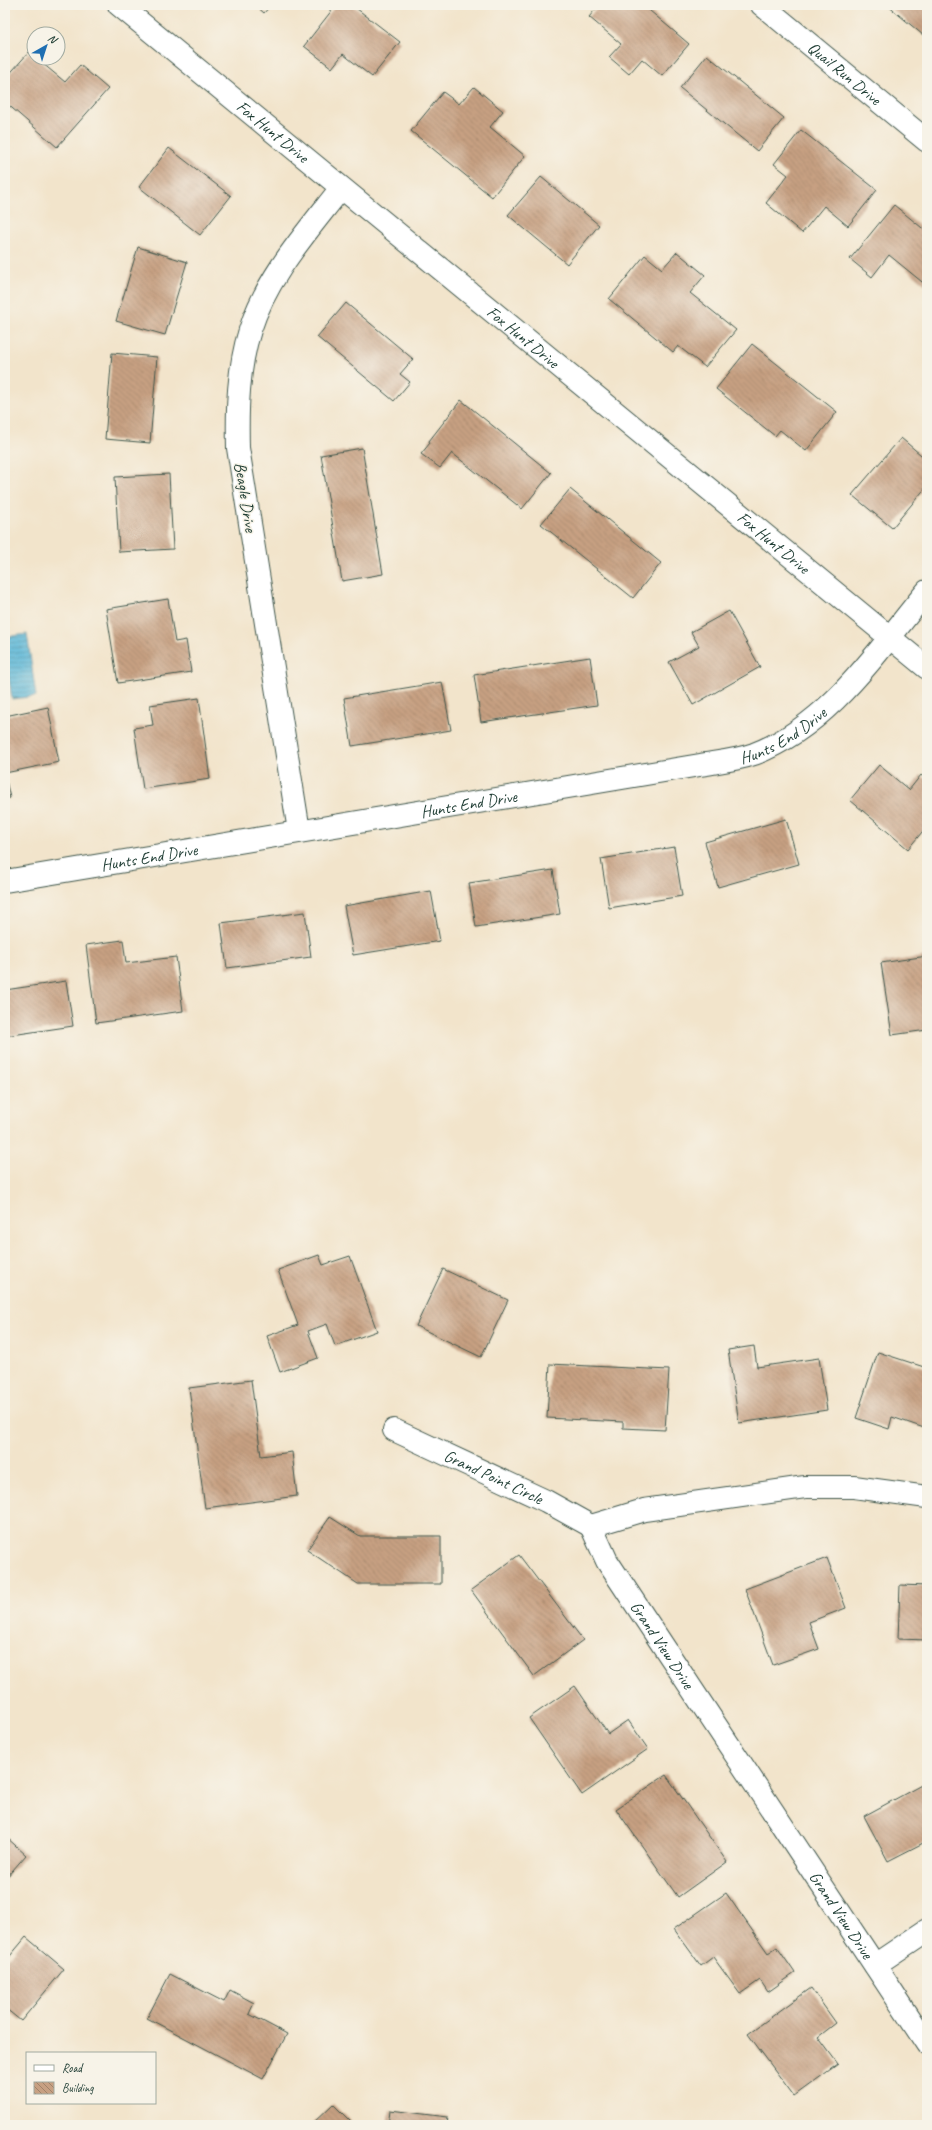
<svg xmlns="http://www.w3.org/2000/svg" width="932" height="2130" font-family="Caveat,sans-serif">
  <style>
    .water { fill: url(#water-rules); stroke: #3c7a86 }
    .building { fill: url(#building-back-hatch) }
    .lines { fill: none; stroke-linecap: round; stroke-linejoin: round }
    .street-casing { stroke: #3f564b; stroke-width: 24 }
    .street { stroke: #fff; stroke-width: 22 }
    .labels { text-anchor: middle; stroke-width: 3; stroke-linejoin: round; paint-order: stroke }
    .street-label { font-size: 17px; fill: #1f3d34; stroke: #f7f3e8 }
  </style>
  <defs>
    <pattern id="water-rules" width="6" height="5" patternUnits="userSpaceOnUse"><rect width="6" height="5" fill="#58b6d7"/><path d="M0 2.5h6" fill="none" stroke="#4895af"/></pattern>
    <pattern id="building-back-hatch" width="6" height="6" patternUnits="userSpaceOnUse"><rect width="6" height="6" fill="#c7a082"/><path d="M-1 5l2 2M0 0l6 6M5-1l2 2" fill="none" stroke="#a1846b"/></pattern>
  </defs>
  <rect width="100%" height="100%" fill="#f7f3e8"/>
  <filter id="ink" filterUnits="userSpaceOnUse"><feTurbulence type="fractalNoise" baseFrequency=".025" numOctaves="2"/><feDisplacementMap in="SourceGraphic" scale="8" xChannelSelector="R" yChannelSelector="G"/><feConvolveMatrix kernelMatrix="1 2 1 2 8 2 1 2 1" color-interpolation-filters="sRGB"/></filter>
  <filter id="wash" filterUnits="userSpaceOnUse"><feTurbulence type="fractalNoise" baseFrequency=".012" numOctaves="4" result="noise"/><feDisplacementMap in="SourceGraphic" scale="16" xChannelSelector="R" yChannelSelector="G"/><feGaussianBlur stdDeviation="0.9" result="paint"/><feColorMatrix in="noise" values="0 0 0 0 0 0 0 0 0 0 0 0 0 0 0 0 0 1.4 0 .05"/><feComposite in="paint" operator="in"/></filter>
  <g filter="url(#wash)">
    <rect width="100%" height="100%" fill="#f2e4cb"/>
    <polygon class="water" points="27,634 36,696 12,699 5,652 5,637"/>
    <g id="blocks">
      <g class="building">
        <polygon points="255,5 271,5 264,13"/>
        <polygon points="336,5 352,5 400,42 372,77 343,54 332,68 304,46"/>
        <polygon points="599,5 643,5 689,44 662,76 642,59 629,74 609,57 621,44 589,17"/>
        <polygon points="887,5 927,5 927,30 923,35"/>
        <polygon points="29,52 34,58 36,58 65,82 80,65 108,89 57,147 5,102 5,79"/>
        <polygon points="707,55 784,118 757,151 680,88"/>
        <polygon points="474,87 503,111 490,127 525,156 492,197 411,131 443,92 459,104"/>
        <polygon points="801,130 877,190 848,226 824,206 802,233 766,203 788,175 774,164"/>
        <polygon points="169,148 231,196 200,235 139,187"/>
        <polygon points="541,177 599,225 567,264 508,215"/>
        <polygon points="894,205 927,232 927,286 889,255 872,277 850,259"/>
        <polygon points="138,247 187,262 165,335 116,321"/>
        <polygon points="677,252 705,275 690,293 736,330 705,367 678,346 673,352 609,299 645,255 662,269"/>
        <polygon points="346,303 413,359 400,374 410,382 394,401 317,337"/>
        <polygon points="752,344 837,412 806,451 780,430 775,436 716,389"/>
        <polygon points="112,353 157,357 150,443 105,439"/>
        <polygon points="461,400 551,473 522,509 452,453 440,468 421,454 430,443 429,441"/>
        <polygon points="901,438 927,460 927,486 892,528 852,495"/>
        <polygon points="362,448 383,574 342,581 321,455"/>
        <polygon points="169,474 173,549 119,552 115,477"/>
        <polygon points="570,489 661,563 633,598 541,524"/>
        <polygon points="168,599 175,642 186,640 191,672 118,683 106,609"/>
        <polygon points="729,611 760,667 693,705 669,662 699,646 691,632"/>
        <polygon points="590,657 597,705 481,722 474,675"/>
        <polygon points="442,682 451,730 352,746 344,698"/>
        <polygon points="199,698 210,779 143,789 134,728 153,725 150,705"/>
        <polygon points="48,707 59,762 5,773 5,716"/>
        <polygon points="879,765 909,790 921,775 927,780 927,826 908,849 850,800"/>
        <polygon points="5,776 10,798 5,799"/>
        <polygon points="786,819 799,864 718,887 705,842"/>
        <polygon points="674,847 682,896 609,908 601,859"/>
        <polygon points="553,870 560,914 476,927 469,883"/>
        <polygon points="431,891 440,941 353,955 344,906"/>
        <polygon points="305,912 311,957 227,968 221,923"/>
        <polygon points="123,940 126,963 176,957 183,1011 96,1023 86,945"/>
        <polygon points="927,956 927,1030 892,1035 881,963"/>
        <polygon points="66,981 73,1026 5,1036 5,990"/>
        <polygon points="319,1255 323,1265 350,1256 377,1331 335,1346 327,1324 308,1331 318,1358 280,1372 267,1336 298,1325 278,1270"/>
        <polygon points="443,1269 508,1300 481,1357 416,1326"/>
        <polygon points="754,1346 757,1367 819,1358 827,1410 739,1423 728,1350"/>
        <polygon points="878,1352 927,1368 927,1429 892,1417 889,1429 856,1418"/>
        <polygon points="550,1364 669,1370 665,1430 623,1428 623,1422 547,1418"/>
        <polygon points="251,1380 261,1456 292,1452 297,1496 205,1508 189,1388"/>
        <polygon points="330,1517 360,1536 441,1536 441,1584 358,1584 307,1550"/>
        <polygon points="519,1555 583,1640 534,1676 471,1590"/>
        <polygon points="827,1558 846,1608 809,1622 819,1649 773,1665 745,1589"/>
        <polygon points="900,1585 927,1586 927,1640 898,1639"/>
        <polygon points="575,1686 608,1734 628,1720 648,1749 582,1795 529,1718"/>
        <polygon points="666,1775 727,1862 678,1897 616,1809"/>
        <polygon points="927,1782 927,1841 888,1861 864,1816"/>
        <polygon points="5,1836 26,1855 6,1878 5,1877"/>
        <polygon points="726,1893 768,1953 777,1947 795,1973 768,1992 760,1980 740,1994 713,1957 701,1966 674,1929"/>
        <polygon points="26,1937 64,1969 21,2021 5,2008 5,1962"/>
        <polygon points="170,1974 224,2002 230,1990 254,2003 249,2014 287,2034 263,2079 147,2018"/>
        <polygon points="811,1988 836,2023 818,2037 838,2064 794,2096 748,2034"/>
        <polygon points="333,2104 354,2125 311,2125"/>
        <polygon points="390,2110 448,2117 447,2125 388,2125"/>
      </g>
    </g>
  </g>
  <g filter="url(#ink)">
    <use href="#blocks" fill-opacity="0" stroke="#3f564b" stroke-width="1"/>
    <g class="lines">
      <g class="street-casing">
        <g id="street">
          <path id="s1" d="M 119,5 L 927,668"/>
          <path id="s2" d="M 762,5 L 927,141"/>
          <path d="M 299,831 L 238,448 C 237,409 238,368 250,330 C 267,276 307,232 341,188"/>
          <path id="s3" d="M 5,881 L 700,765 C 717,762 737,760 754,754 C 830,725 877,651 927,591"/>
          <path id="s4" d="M 394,1430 L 546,1501 L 591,1526"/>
          <path id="s5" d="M 591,1526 L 607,1561 L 927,2044"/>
          <polyline points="591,1526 644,1510 805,1487 854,1487 927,1497"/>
          <polyline points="875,1965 927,1930"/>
        </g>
      </g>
      <use href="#street" class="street"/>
    </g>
  </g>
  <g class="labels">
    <g class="street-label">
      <text dy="6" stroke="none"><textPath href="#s2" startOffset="107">Quail Run Drive</textPath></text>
      <text dy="6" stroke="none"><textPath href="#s1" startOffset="199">Fox Hunt Drive</textPath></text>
      <text dy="6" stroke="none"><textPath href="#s1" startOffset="523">Fox Hunt Drive</textPath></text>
      <text transform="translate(246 497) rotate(81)" y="6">Beagle Drive</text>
      <text dy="6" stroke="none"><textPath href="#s1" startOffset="847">Fox Hunt Drive</textPath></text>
      <text dy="6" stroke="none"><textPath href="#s3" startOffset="794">Hunts End Drive</textPath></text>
      <text dy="6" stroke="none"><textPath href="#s3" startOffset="470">Hunts End Drive</textPath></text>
      <text dy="6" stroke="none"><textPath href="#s3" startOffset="146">Hunts End Drive</textPath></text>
      <text dy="6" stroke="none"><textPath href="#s4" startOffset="110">Grand Point Circle</textPath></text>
      <text dy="6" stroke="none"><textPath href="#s5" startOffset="139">Grand View Drive</textPath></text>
      <text dy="6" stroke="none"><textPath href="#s5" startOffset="463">Grand View Drive</textPath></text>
    </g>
  </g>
  <rect width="932" height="2130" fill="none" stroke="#f7f3e8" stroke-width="20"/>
  <rect x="26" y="2052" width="130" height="52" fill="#f7f3e8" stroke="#a1aaa0"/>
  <rect x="34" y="2065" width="20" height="6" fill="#ffffff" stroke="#a1aaa0"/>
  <text x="62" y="2072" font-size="12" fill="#1f3d34">Road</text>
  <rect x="34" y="2082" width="20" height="12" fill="url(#building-back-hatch)" stroke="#a1aaa0"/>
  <text x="62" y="2092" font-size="12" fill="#1f3d34">Building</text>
  <g transform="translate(46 46) rotate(39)"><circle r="19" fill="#f7f3e8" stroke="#a1aaa0"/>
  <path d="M0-3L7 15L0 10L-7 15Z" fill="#1f6fb2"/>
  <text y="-6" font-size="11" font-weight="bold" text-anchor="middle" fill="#1f3d34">N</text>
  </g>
</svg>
